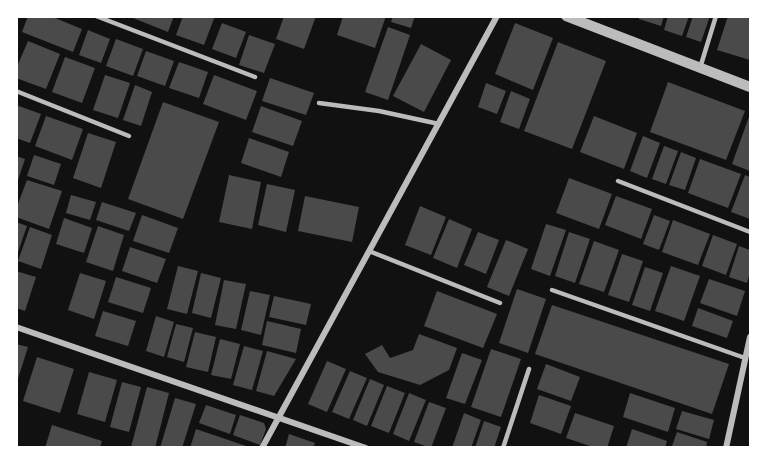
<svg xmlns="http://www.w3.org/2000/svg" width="767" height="464" font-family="'Libre Baskerville',serif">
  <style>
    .building { fill: #4a4a4a }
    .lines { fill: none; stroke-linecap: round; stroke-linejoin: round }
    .service { stroke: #bcbcbc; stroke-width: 4.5 }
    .minor { stroke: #bcbcbc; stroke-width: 6 }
    .tertiary { stroke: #bcbcbc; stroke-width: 10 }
  </style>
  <rect width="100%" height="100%" fill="#111"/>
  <g class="building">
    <polygon points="28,16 50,16 82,29 73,52 22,32"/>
    <polygon points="128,16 174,16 168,32"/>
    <polygon points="183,16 215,16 204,45 176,35"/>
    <polygon points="284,16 316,16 304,49 276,39"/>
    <polygon points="343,16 386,16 375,48 337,35"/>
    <polygon points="393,16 415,16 411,28 391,22"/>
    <polygon points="639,16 664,16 661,26 639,19"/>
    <polygon points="668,16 689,16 682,36 664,30"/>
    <polygon points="693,16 710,16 701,42 686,37"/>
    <polygon points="728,16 744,16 750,19 750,60 717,50"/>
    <polygon points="222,23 246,32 236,58 212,49"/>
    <polygon points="515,23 553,38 533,90 495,74"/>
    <polygon points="388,27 410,35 388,100 365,92"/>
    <polygon points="88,30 110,39 101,63 79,55"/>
    <polygon points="249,35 275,44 264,73 239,65"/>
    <polygon points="116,39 143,49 133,76 106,66"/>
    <polygon points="28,41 60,54 46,89 16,78 16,69"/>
    <polygon points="558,42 606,61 572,149 524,131"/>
    <polygon points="421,44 451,60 424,112 393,96"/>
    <polygon points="146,51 174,61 165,86 137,76"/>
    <polygon points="65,57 95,68 82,103 52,92"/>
    <polygon points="179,62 208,72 199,98 169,88"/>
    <polygon points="105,75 130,83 118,118 93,110"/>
    <polygon points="214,75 257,91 246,120 203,104"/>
    <polygon points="270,78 314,93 306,115 262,101"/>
    <polygon points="668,82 745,111 726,160 650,132"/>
    <polygon points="486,83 506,91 497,114 478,107"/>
    <polygon points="135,85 152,92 141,126 123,120"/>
    <polygon points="511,91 530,99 519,129 500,122"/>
    <polygon points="163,102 219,122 183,219 128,199"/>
    <polygon points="16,105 41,114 30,143 16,138"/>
    <polygon points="261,106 302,121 293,146 252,132"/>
    <polygon points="750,114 750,171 732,164"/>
    <polygon points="46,116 83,129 72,160 35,146"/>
    <polygon points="594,116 637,133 624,169 580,152"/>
    <polygon points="88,133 116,142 101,188 73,178"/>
    <polygon points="643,136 660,143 647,178 630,171"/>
    <polygon points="249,138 289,152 281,177 241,163"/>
    <polygon points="664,146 678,151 666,184 652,179"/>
    <polygon points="681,152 696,158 685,190 669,185"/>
    <polygon points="34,155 61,164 54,185 27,176"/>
    <polygon points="16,156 25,159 17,183 16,183"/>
    <polygon points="700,159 741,174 728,208 688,193"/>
    <polygon points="229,175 261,182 252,229 219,222"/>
    <polygon points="745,175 750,177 750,219 731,212"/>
    <polygon points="569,178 612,194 599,229 556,213"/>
    <polygon points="27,180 62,191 49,229 16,217 16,209"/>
    <polygon points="267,184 295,190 286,232 258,225"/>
    <polygon points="71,195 96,202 90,220 66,213"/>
    <polygon points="305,196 359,207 352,242 298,231"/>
    <polygon points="616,196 652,209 641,239 605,225"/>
    <polygon points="102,202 136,213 129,231 96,220"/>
    <polygon points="420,206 446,217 431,255 405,245"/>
    <polygon points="142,215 178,228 169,253 133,241"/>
    <polygon points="654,215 670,221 659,250 643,244"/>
    <polygon points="64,218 92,228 84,253 56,244"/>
    <polygon points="449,219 472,229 457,268 433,258"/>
    <polygon points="673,220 710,234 698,265 662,252"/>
    <polygon points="16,222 27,226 17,255 16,255"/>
    <polygon points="546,224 566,230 550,276 531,269"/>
    <polygon points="98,226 124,235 113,271 86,262"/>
    <polygon points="30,227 52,235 41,269 18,261"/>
    <polygon points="478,232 499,240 486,274 464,265"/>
    <polygon points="569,232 590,239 575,283 555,276"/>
    <polygon points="713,235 737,244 726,275 702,266"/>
    <polygon points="506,240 528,249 509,296 487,287"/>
    <polygon points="594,241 619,250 604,292 579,284"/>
    <polygon points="739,246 750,250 750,272 747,283 729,277"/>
    <polygon points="130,247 166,259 157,283 122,271"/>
    <polygon points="622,254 643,261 629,302 608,295"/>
    <polygon points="178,266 198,271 187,314 167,309"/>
    <polygon points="671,266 700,276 684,321 655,311"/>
    <polygon points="645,267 663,273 650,311 632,305"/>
    <polygon points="16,271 36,277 25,311 16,308"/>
    <polygon points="80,273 106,281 94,319 68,310"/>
    <polygon points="201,273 221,278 211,318 192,313"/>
    <polygon points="116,277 151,288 143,313 108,302"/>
    <polygon points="709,279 745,291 737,316 700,303"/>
    <polygon points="224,280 246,284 236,329 215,325"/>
    <polygon points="517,289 546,299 528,353 499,343"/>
    <polygon points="250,291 270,295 261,335 241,330"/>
    <polygon points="437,291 497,314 483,348 424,326"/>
    <polygon points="274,296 311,304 306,325 269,317"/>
    <polygon points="552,305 729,364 712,414 535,354"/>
    <polygon points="698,308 733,321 727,338 692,326"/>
    <polygon points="103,311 136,321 128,346 95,336"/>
    <polygon points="156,316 174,322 164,357 146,351"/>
    <polygon points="267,321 301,329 296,353 262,345"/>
    <polygon points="176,324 193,328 184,362 167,357"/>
    <polygon points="195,332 216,337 208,372 186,367"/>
    <polygon points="419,334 457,348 449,370 420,385 378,372 365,354 382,345 390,358 413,350"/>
    <polygon points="220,339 240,344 231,379 211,375"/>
    <polygon points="16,344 28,347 17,382 16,382"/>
    <polygon points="244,346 263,351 252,390 233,385"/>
    <polygon points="491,349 521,359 501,417 471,407"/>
    <polygon points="267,351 296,359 274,396 256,391"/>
    <polygon points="462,353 482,360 465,404 446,398"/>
    <polygon points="37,357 74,369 60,413 23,401"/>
    <polygon points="327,361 346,369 327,412 308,404"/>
    <polygon points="546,364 580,377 571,401 537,389"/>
    <polygon points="350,371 367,378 349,419 332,412"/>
    <polygon points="89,372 117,380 105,422 77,414"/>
    <polygon points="370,379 384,385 367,426 353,420"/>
    <polygon points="122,382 141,387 129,432 110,427"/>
    <polygon points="387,386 405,393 389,433 371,426"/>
    <polygon points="147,387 169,393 155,448 134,448 131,447"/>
    <polygon points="409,393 426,400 409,441 393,434"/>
    <polygon points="630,393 675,408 668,432 623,417"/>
    <polygon points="539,395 571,406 561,434 530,423"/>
    <polygon points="175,398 196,404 182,448 160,448"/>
    <polygon points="429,402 446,408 431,448 414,442"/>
    <polygon points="206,405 236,415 230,434 199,423"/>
    <polygon points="682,411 714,420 709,439 676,429"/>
    <polygon points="464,413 481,420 471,448 452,448"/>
    <polygon points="575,413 614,426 607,448 596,448 566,438"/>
    <polygon points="240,415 264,423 266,429 260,445 233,435"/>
    <polygon points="484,421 501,427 494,448 475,448"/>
    <polygon points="52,425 102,441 100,448 45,448"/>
    <polygon points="196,429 249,447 249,448 190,448"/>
    <polygon points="632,429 667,441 665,448 626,448"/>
    <polygon points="677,432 707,442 706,448 677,448 672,446"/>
    <polygon points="289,434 315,443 313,448 285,448"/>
  </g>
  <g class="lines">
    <g class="service">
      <polyline points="96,16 255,77"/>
      <polyline points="700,68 716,16"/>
      <polyline points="16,91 129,136"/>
      <polyline points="319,103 379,111 439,124"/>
      <polyline points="618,181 750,232"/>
      <polyline points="369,251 500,303"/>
      <polyline points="552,290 745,358"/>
      <polyline points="503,448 529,369"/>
    </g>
    <g class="minor">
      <polyline points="16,327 366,448"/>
      <polyline points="262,448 497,16"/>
      <polyline points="726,448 750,337"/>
    </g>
    <polyline class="tertiary" points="566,16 750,87"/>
  </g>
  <rect width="767" height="464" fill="none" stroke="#ffffff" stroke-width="36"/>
</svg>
